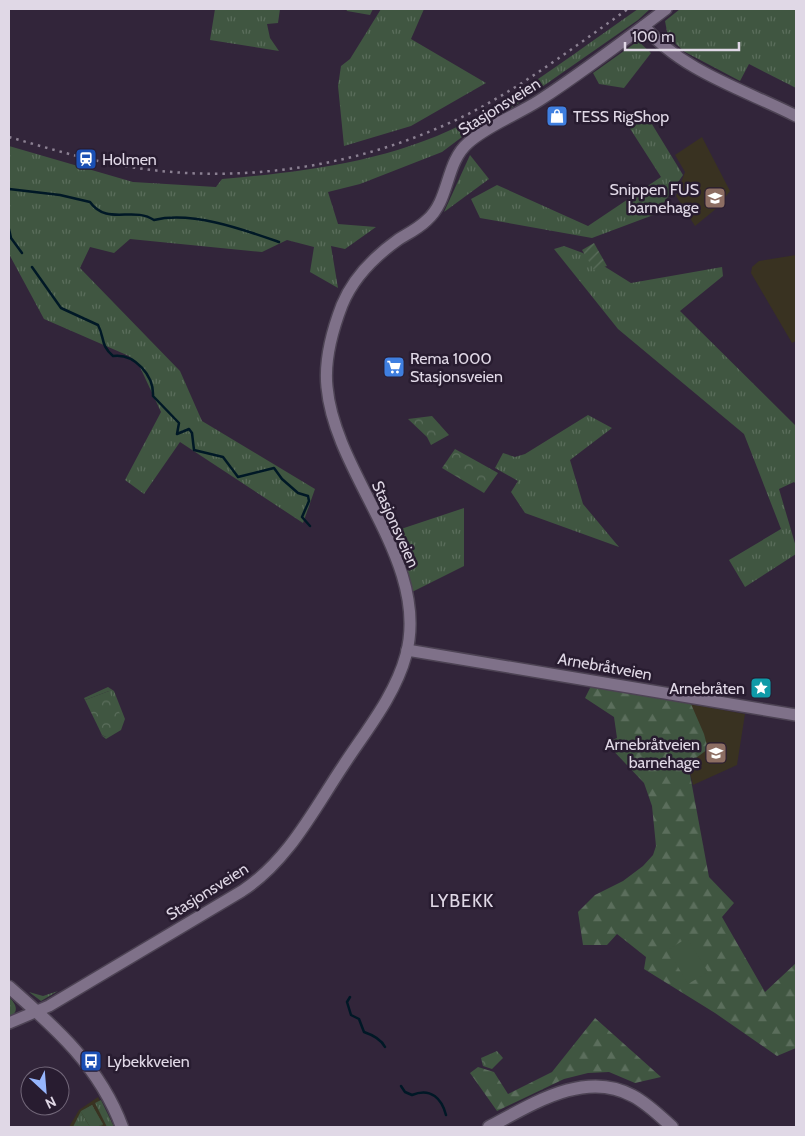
<svg xmlns="http://www.w3.org/2000/svg" width="805" height="1136" font-family="Cabin,sans-serif">
  <style>
    .education { fill: #393221 }
    .grass { fill: url(#grass-tufts) }
    .forest { fill: url(#forest-firs) }
    .park { fill: url(#park-crowns) }
    .garden { fill: url(#garden-furrows) }
    .pitch { fill: #405641 }
    .lines { fill: none; stroke-linecap: round; stroke-linejoin: round }
    .stream { stroke: #001826; stroke-width: 2.5 }
    .tertiary-casing { stroke: #4d4354; stroke-width: 14 }
    .secondary-casing { stroke: #4d4354; stroke-width: 15 }
    .tertiary { stroke: #7f7189; stroke-width: 11 }
    .secondary { stroke: #7f7189; stroke-width: 12 }
    .rail { stroke: #8b8092; stroke-width: 2.5; stroke-dasharray: 2.5 5; stroke-linecap: butt }
    .labels { text-anchor: middle; stroke-width: 5; stroke-linejoin: round; paint-order: stroke }
    .street-label { font-size: 16px; fill: #e0d8e6; stroke: #281c30 }
    .poi-label { font-size: 16px; fill: #e0d8e6; stroke: #281c30; text-anchor: start }
    .neighbourhood-label { font-size: 18px; letter-spacing: 1px; fill: #e0d8e6; stroke: #281c30 }
  </style>
  <defs>
    <pattern id="grass-tufts" width="24" height="20" patternUnits="userSpaceOnUse" patternTransform="scale(1.25)"><rect width="24" height="20" fill="#405641"/><path d="M3 7l-1-3M5 7V3M7 7l1-3M15 17l-1-3M17 17v-4M19 17l1-3" fill="none" stroke="#5b6e5c"/></pattern>
    <pattern id="forest-firs" width="22" height="20" patternUnits="userSpaceOnUse" patternTransform="scale(1.25)"><rect width="22" height="20" fill="#405641"/><path d="M5 1l3.5 6h-7zM16 11l3.5 6h-7z" fill="#5b6e5c"/></pattern>
    <pattern id="park-crowns" width="20" height="18" patternUnits="userSpaceOnUse" patternTransform="scale(1.25)"><rect width="20" height="18" fill="#405641"/><path d="M2 6a3 3 0 1 1 6 0M12 15a3 3 0 1 1 6 0" fill="none" stroke="#5b6e5c"/></pattern>
    <pattern id="garden-furrows" width="10" height="10" patternUnits="userSpaceOnUse" patternTransform="scale(1.25)"><rect width="10" height="10" fill="#405641"/><path d="M-1 1l2-2M0 10L10 0M9 11l2-2" fill="none" stroke="#5b6e5c"/></pattern>
  </defs>
  <rect width="100%" height="100%" fill="#32253a"/>
  <g class="education">
    <polygon points="702,137 730,191 717,208 695,226 676,196 685,172 675,155"/>
    <polygon points="796,255 796,341 792,343 751,273 752,267 759,261"/>
    <polygon points="684,703 745,714 737,765 693,785 690,773 696,742"/>
    <polygon points="98,1097 114,1127 69,1127 79,1110"/>
  </g>
  <g class="grass">
    <polygon points="215,9 280,9 278,23 267,24 270,38 279,51 210,40"/>
    <polygon points="346,9 373,9 370,15 347,11"/>
    <polygon points="381,9 424,9 411,39 486,83 411,126 344,146 338,86 341,66 350,59"/>
    <path d="M 638,9 L 650,9 L 638,20 L 516,105 L 462,137 L 442,152 L 360,184 L 328,192 L 338,224 L 376,227 L 345,249 L 331,246 L 338,288 L 310,272 L 314,247 L 287,240 L 262,252 L 130,239 L 114,253 L 90,247 L 80,268 L 180,371 L 202,421 L 315,489 L 303,523 L 180,442 L 144,494 L 125,480 L 161,412 L 139,365 L 129,356 L 44,319 L 9,254 L 9,146 L 133,182 L 216,187 L 222,179 C 303,172 386,162 461,125 C 524,93 580,49 638,9 Z"/>
    <polygon points="680,9 796,9 796,88 749,64 740,81 685,52 668,37 665,21"/>
    <polygon points="638,41 651,53 624,88 599,84 593,73"/>
    <polygon points="647,116 683,175 656,214 592,238 480,218 471,199 497,185 588,226 661,177 629,127"/>
    <polygon points="470,155 489,179 444,212"/>
    <polygon points="564,246 583,253 631,283 722,267 723,276 680,311 796,426 796,484 794,482 779,489 796,547 796,554 745,587 729,560 781,529 744,434 618,329 554,249"/>
    <polygon points="588,415 612,428 570,460 583,504 619,547 525,513 511,492 518,481 495,468 503,453 515,457 525,454"/>
    <polygon points="464,508 464,566 412,592 389,533"/>
    <polygon points="108,687 114,691 125,719 121,730 106,739 101,735 106,737 109,691 85,700 84,698"/>
    <polygon points="58,991 41,1001 29,992 43,996"/>
    <path d="M 9,997 C 16,1004 20,1012 9,1017 Z"/>
    <polygon points="101,1100 114,1127 107,1127 95,1103"/>
    <polygon points="92,1105 103,1125 97,1127 103,1124 81,1112 90,1127 73,1127 81,1111"/>
  </g>
  <g class="forest">
    <polygon points="592,684 691,704 704,734 708,749 688,764 709,877 734,903 722,917 765,992 796,963 796,1048 777,1056 715,1013 644,969 646,957 617,934 607,945 583,945 578,912 595,895 623,881 643,866 653,855 656,846 652,806 644,783 606,743 617,738 614,717 585,698"/>
    <polygon points="595,1018 661,1077 635,1083 609,1072 588,1073 564,1079 497,1111 470,1073 478,1067 494,1072 508,1094 552,1072"/>
  </g>
  <g class="park">
    <polygon points="432,416 449,435 431,445 427,437 408,419"/>
    <polygon points="455,449 498,473 484,493 442,468"/>
    <polygon points="109,691 120,714 114,729 106,737 102,735 85,700"/>
    <polygon points="497,1051 503,1058 492,1069 483,1066 481,1058"/>
  </g>
  <polygon class="garden" points="594,243 607,266 594,270 582,250"/>
  <g class="pitch">
    <polygon points="687,938 708,972 688,984 668,950"/>
    <polygon points="92,1105 103,1124 97,1127 90,1127 81,1112"/>
  </g>
  <g class="lines">
    <g class="stream">
      <path d="M 9,189 L 60,195 L 90,202 C 107,226 133,206 154,220 C 192,211 242,229 279,242"/>
      <polyline points="9,229 11,238 22,253"/>
      <path d="M 32,267 L 61,308 L 98,325 C 105,338 100,345 113,356 C 135,353 154,376 153,396 L 179,423 L 177,434 L 189,429 L 192,433 L 194,450 L 223,457 L 238,477 L 274,468 L 282,479 L 298,493 L 308,496 L 309,501 L 302,517 L 310,526"/>
      <path d="M 350,997 L 347,1002 L 351,1015 L 359,1019 L 364,1032 C 373,1035 381,1039 385,1047"/>
      <path d="M 401,1086 L 405,1092 L 412,1095 C 431,1087 442,1099 446,1115"/>
    </g>
    <g class="tertiary-casing">
      <g id="tertiary">
        <path d="M 644,26 C 681,71 745,90 796,116"/>
        <polyline points="407,650 796,715"/>
        <path d="M 9,1023 L 49,1006 L 242,891 C 288,861 313,811 343,766 C 365,732 395,696 406,655 C 431,562 335,476 327,387 C 324,359 332,331 342,305 C 353,278 375,256 399,239 C 409,233 419,228 427,220 C 450,200 445,163 468,143 C 488,125 517,115 540,100 C 583,72 625,40 666,9"/>
      </g>
    </g>
    <g class="secondary-casing">
      <g id="secondary">
        <path d="M 9,987 C 56,1028 100,1067 122,1127"/>
        <path d="M 489,1127 C 531,1105 585,1069 633,1096 C 648,1104 660,1116 672,1127"/>
      </g>
    </g>
    <use href="#tertiary" class="tertiary"/>
    <use href="#secondary" class="secondary"/>
    <path class="rail" d="M 9,137 C 51,149 93,162 137,168 C 251,185 372,164 474,111 C 529,82 578,44 628,9"/>
  </g>
  <defs>
    <g id="shop-square" transform="scale(1.125)"><rect x="-9" y="-9" width="18" height="18" rx="4" fill="#3f7fe0" stroke="#281c30"/><path d="M-5-2.5h2.3a2.7 3.5 0 0 1 5.4 0H5L5.5 6h-11ZM-1.5-2.5h3a1.5 2.3 0 0 0-3 0Z" fill="#fff"/></g>
    <g id="station-square" transform="scale(1.125)"><rect x="-9" y="-9" width="18" height="18" rx="4" fill="#1a4fb4" stroke="#281c30"/><path d="M-3-6H3Q5-6 5-4V2Q5 4 3 4L4.5 6H3L1.5 4h-3L-3 6H-4.5L-3 4Q-5 4-5 2V-4Q-5-6-3-6ZM-3.5-4v3h7v-3ZM-3.5 1v1.5H-2V1ZM2 1v1.5H3.5V1Z" fill="#fff"/></g>
    <g id="school-square" transform="scale(1.125)"><rect x="-9" y="-9" width="18" height="18" rx="4" fill="#8d6e63" stroke="#281c30"/><path d="M0-5L7-2L0 1L-7-2ZM-4 1L0 2.5L4 1V4Q0 6-4 4Z" fill="#fff"/></g>
    <g id="supermarket-square" transform="scale(1.125)"><rect x="-9" y="-9" width="18" height="18" rx="4" fill="#3f7fe0" stroke="#281c30"/><path d="M-6-5.5h2.5l.6 2H6L4.5 2H-2.5L-4.4-4H-6ZM-1.5 3.2a1.3 1.3 0 1 0 .1 0ZM3 3.2a1.3 1.3 0 1 0 .1 0Z" fill="#fff"/></g>
    <g id="sight-square" transform="scale(1.125)"><rect x="-9" y="-9" width="18" height="18" rx="4" fill="#0f9aa8" stroke="#281c30"/><path d="M0-6L1.8-2.2L6-1.7L2.9 1.2L3.7 5.4L0 3.3L-3.7 5.4L-2.9 1.2L-6-1.7L-1.8-2.2Z" fill="#fff"/></g>
    <g id="bus-square" transform="scale(1.125)"><rect x="-9" y="-9" width="18" height="18" rx="4" fill="#1a4fb4" stroke="#281c30"/><path d="M-5-6H5V4H4V6H2V4H-2V6H-4V4H-5ZM-3.5-4V0h7V-4ZM-3.5 1.2v1.5H-2V1.2ZM2 1.2v1.5H3.5V1.2Z" fill="#fff"/></g>
  </defs>
  <g fill-rule="evenodd">
    <use href="#shop-square" x="557" y="116"/>
    <use href="#station-square" x="86" y="159"/>
    <use href="#school-square" x="715" y="198"/>
    <use href="#supermarket-square" x="394" y="367"/>
    <use href="#sight-square" x="761" y="688"/>
    <use href="#school-square" x="716" y="753"/>
    <use href="#bus-square" x="91" y="1061"/>
  </g>
  <g class="labels">
    <g class="street-label">
      <text transform="translate(499 106) rotate(-32)" y="6">Stasjonsveien</text>
      <text transform="translate(396 524) rotate(66)" y="6">Stasjonsveien</text>
      <text transform="translate(605 666) rotate(10)" y="6">Arnebråtveien</text>
      <text transform="translate(207 891) rotate(-32)" y="6">Stasjonsveien</text>
    </g>
    <g class="poi-label">
      <text x="573" y="122">TESS RigShop</text>
      <text x="102" y="165">Holmen</text>
      <text x="699" y="195" text-anchor="end">Snippen FUS<tspan x="699" dy="18">barnehage</tspan></text>
      <text x="410" y="364">Rema 1000<tspan x="410" dy="18">Stasjonsveien</tspan></text>
      <text x="745" y="694" text-anchor="end">Arnebråten</text>
      <text x="700" y="750" text-anchor="end">Arnebråtveien<tspan x="700" dy="18">barnehage</tspan></text>
      <text x="107" y="1067">Lybekkveien</text>
    </g>
    <g class="neighbourhood-label">
      <text x="462" y="907">LYBEKK</text>
    </g>
  </g>
  <rect width="805" height="1136" fill="none" stroke="#e0d8e6" stroke-width="20"/>
  <g transform="translate(45 1091) rotate(154)"><circle r="24" fill="#281c30" stroke="#726779"/>
  <path d="M0-4L9 19L0 12L-9 19Z" fill="#97b6fd"/>
  <text y="-8" font-size="14" font-weight="bold" text-anchor="middle" fill="#e0d8e6">N</text>
  </g>
  <path d="M625 42v8h114v-8" fill="none" stroke="#e0d8e6" stroke-width="2.5"/>
  <text x="632" y="42" font-size="15" fill="#e0d8e6" stroke="#281c30" stroke-width="4" paint-order="stroke">100 m</text>
</svg>
